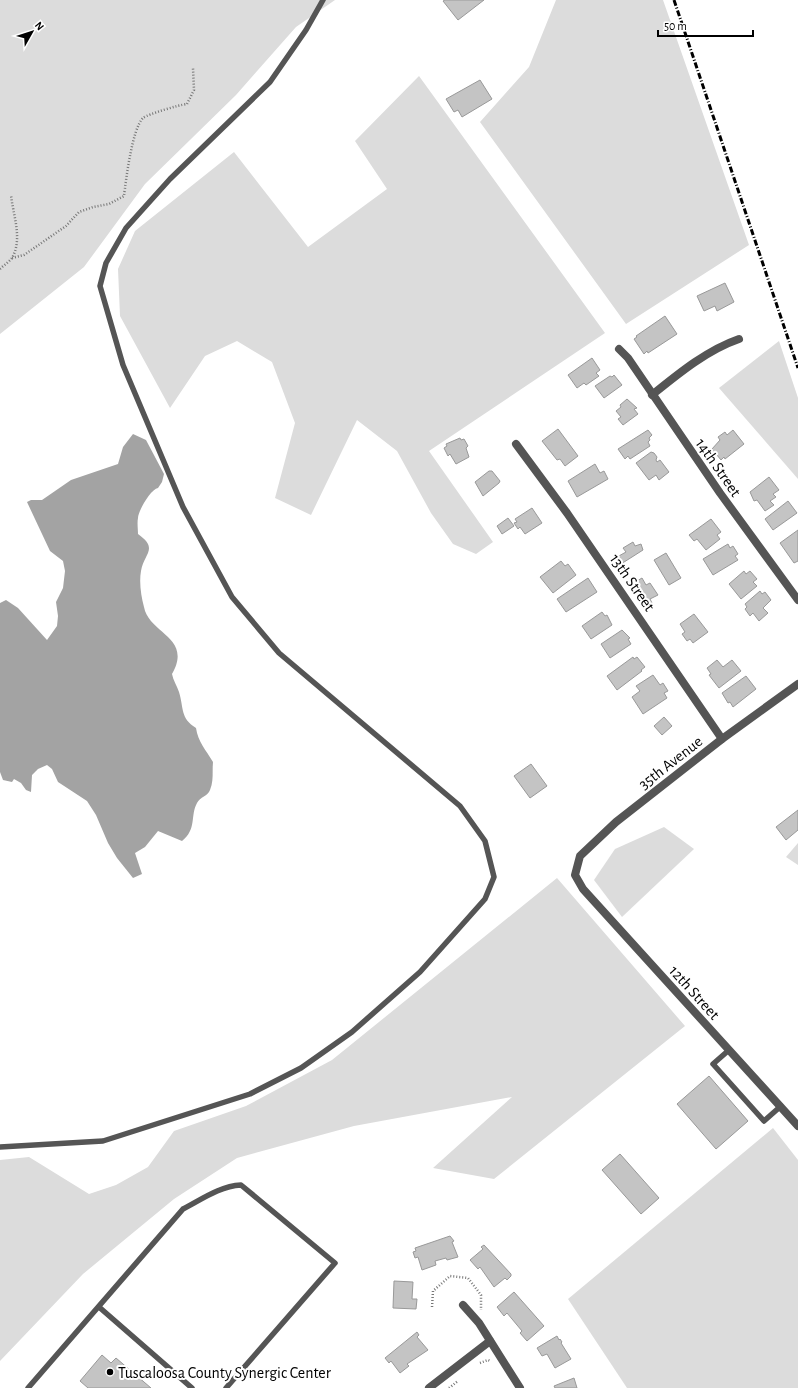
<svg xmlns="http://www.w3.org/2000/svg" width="798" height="1388" font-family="'Alegreya Sans',sans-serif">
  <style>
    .green { fill: #dcdcdc }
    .water { fill: #a3a3a3 }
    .building { fill: #c4c4c4; stroke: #999 }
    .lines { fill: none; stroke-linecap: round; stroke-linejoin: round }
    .path { stroke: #777; stroke-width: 2.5; stroke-dasharray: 1 2; stroke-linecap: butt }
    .service { stroke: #555; stroke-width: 5.5 }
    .minor { stroke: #555; stroke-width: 8 }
    .rail { stroke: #000; stroke-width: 3; stroke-dasharray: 6 2 1 2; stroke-linecap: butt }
    .poi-dot { fill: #000; stroke: #fff; stroke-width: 1.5 }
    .labels { text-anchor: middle; stroke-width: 4; stroke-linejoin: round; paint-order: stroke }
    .street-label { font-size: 16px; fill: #000; stroke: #fff }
    .poi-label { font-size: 16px; fill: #000; stroke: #fff; text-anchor: start }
  </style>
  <rect width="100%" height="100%" fill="#fff"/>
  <g class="green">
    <polygon points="0,0 335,0 296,27 236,95 145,184 84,267 0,334"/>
    <polygon points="556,0 663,0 749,245 626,324 480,122 529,67"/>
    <polygon points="419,76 605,333 429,451 493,542 476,554 453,544 431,513 397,451 357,420 311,515 275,498 295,423 272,362 237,341 205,356 170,408 120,316 118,269 135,231 234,152 308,247 387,189 355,141"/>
    <polygon points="779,341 798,398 798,479 719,388"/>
    <polygon points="664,827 694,849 622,917 594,880 615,849"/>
    <polygon points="798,843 798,865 786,857"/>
    <polygon points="557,878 685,1026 494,1179 433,1168 512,1097 354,1126 237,1158 174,1199 83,1274 0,1361 0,1160 29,1157 89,1194 116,1185 148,1167 174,1131 246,1106 332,1060"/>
    <polygon points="773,1128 798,1160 798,1388 627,1388 568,1299"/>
  </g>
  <path class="water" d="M 133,434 L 146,440 L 164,474 L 162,482 L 158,488 C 151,489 138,511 138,518 C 137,523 138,529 138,534 C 159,549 144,553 141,571 C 139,582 141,596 144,607 C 149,634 193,637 172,674 C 173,680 177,686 179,692 C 184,708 180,718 196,728 C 198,742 206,750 213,762 C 212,772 214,780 210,790 C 208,796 200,797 197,803 C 190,816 197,829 182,841 L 158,831 L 145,847 L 135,853 L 142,874 L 133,878 L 117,858 L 108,843 L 96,815 L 87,801 L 58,782 L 52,769 L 47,765 L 38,769 L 32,775 L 31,792 L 26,790 L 21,783 L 14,779 L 12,782 L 3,780 L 0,772 L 0,603 L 6,600 L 18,608 L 47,640 L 57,626 L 58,616 L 56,602 L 63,588 L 65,571 L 63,561 L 50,551 L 27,502 L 31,500 L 42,500 L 71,480 L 118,464 L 123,447 Z"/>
  <g class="building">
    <polygon points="445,0 484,0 458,20 443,1"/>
    <polygon points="480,80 492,99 462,117 458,110 454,112 446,99"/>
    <polygon points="725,283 734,302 717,311 715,306 704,311 697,296"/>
    <polygon points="665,316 677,334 648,353 647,351 644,354 634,339 637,337 636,336"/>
    <polygon points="592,358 600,370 596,373 599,376 586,385 584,383 577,388 568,375"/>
    <polygon points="614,375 622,385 604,398 595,386 610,376 612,377"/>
    <polygon points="627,399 637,408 634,409 638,414 623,425 618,419 621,417 616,411 621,407 620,405"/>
    <polygon points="558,429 578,456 565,466 560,459 557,460 542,441"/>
    <polygon points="648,430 652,435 649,438 650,440 648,442 650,446 630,459 628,456 625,459 618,449"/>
    <polygon points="733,430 744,444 725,459 724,457 721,460 712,449 720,440 718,437 725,432 727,435"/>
    <polygon points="460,438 461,440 464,439 468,446 466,448 469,457 456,464 450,454 448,456 444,448 447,446 446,444"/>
    <polygon points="651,452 654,453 657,457 656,460 657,462 660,460 669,472 659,480 656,475 649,480 636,463"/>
    <polygon points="595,464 600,473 604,471 608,479 577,497 568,481"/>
    <polygon points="489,471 492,471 500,481 499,483 483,496 475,482"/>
    <polygon points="769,477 779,490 773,494 776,497 770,501 774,505 765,511 757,500 754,501 750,492"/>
    <polygon points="788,501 797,513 773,530 765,519"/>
    <polygon points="532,508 542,523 525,534 520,527 518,529 514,523 517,522 515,519"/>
    <polygon points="508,518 514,526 502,534 497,526"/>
    <polygon points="711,519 721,532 717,535 720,539 706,550 697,539 694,541 689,535"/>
    <polygon points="798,530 798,561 794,563 780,543"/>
    <polygon points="633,542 635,546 641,544 643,550 621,564 617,557 626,552 623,548"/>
    <polygon points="728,544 730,548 733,546 738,554 735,556 738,560 713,575 703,559"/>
    <polygon points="666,553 681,578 669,585 654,560"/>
    <polygon points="561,561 565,566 568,564 576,575 553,593 540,577"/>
    <polygon points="744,571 746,574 750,571 757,579 753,582 757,586 741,599 729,584"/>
    <polygon points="588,578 597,592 566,612 557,599"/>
    <polygon points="642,578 646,585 650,583 658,595 650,599 652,603 644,607 630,585"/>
    <polygon points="760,591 762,594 765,592 771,600 763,608 768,613 759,621 753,613 750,616 745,609 747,607 745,604"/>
    <polygon points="602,612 605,616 607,615 612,625 591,639 582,626"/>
    <polygon points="694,614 708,632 693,643 690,639 687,641 682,634 685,632 680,624"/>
    <polygon points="622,630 630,638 628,639 631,644 610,658 601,644"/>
    <polygon points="633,657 634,659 637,657 645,667 641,670 642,671 617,690 607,676"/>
    <polygon points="717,660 723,667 732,660 741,671 719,688 709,675 711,674 707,668"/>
    <polygon points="653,675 660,685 663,683 668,691 664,693 667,698 643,714 632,697 640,691 636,686"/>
    <polygon points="746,676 756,689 733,707 730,702 728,703 722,693"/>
    <polygon points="664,717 672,726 662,735 654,726"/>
    <polygon points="531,764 547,786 530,798 514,776"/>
    <polygon points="798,810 798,830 786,840 776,827"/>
    <polygon points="709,1076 748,1121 716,1149 677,1104"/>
    <polygon points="620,1154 659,1198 641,1214 602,1170"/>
    <polygon points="450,1236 454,1241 452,1242 458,1257 447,1260 446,1258 435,1261 436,1265 422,1270 418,1257 415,1258 413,1252 416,1251 415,1248"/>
    <polygon points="484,1245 511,1274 511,1276 507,1280 505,1278 494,1287 480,1267 478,1269 470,1260 483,1249 481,1247"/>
    <polygon points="394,1281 413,1282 412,1299 417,1299 416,1309 393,1308"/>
    <polygon points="514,1292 544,1326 527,1341 520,1333 522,1331 507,1313 504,1316 497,1307"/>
    <polygon points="417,1332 419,1335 417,1337 428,1350 407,1364 409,1366 400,1373 391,1361 389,1363 385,1358"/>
    <polygon points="557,1336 559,1340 560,1339 562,1342 561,1343 571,1359 555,1368 547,1354 542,1356 537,1348"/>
    <polygon points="102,1355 111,1363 116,1358 151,1388 88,1388 80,1381"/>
    <polygon points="574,1378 577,1388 555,1388 554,1386"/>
  </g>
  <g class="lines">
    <g class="path">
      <path d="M 12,258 L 24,255 L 66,226 L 79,212 L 93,207 L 109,204 L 124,196 C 126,180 132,129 143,118 C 148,114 179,105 187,104 L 194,90 L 193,68"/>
      <path d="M 0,269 C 4,265 9,262 12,258 C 23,239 13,215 11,195"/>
      <polyline points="432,1307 433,1291 450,1276 468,1278 481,1295 481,1310"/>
      <polyline points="480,1363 488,1360 490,1361"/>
      <polyline points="449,1388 458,1381"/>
    </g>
    <g class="service">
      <polyline points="729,1050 713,1064 764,1121 781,1106"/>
      <polyline points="0,1147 103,1141 250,1094 301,1068 352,1032 420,972 485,899 494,877 485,841 460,806 279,653 232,597 183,507 123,365 100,286 106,263 126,228 170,179 270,82 306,30 323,0"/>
      <polyline points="99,1307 192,1388"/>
      <path d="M 28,1388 L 183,1209 C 202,1199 220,1186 241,1185 L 335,1263 L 226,1388"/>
    </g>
    <g class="minor">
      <polyline points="619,349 628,358 720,493 798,600"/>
      <path d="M 652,395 C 678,374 707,350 739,339"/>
      <polyline points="516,444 567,513 722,739"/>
      <polyline points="798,684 722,739 616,822 580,856 575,875 583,889 798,1126"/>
      <polyline points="463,1305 479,1323 520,1388"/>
      <polyline points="429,1388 490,1341"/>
    </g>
    <polyline class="rail" points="674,0 798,368"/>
  </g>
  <circle class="poi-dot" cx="110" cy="1372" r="4"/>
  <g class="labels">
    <g class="street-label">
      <text transform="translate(719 467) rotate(55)" y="6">14th Street</text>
      <text transform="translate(633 582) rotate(55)" y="6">13th Street</text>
      <text transform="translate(670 762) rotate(-38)" y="6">35th Avenue</text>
      <text transform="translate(695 992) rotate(48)" y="6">12th Street</text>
    </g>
    <g class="poi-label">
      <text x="118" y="1378">Tuscaloosa County Synergic Center</text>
    </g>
  </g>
  <g transform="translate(32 32) rotate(51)" stroke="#ffffff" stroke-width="3" paint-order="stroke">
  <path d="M0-3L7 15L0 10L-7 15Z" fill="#000000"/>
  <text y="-6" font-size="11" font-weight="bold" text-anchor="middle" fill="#000000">N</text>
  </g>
  <path d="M658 30v6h95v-6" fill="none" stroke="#000000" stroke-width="2"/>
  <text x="664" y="30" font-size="12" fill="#000000" stroke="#ffffff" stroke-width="3" paint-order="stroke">50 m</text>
</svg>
